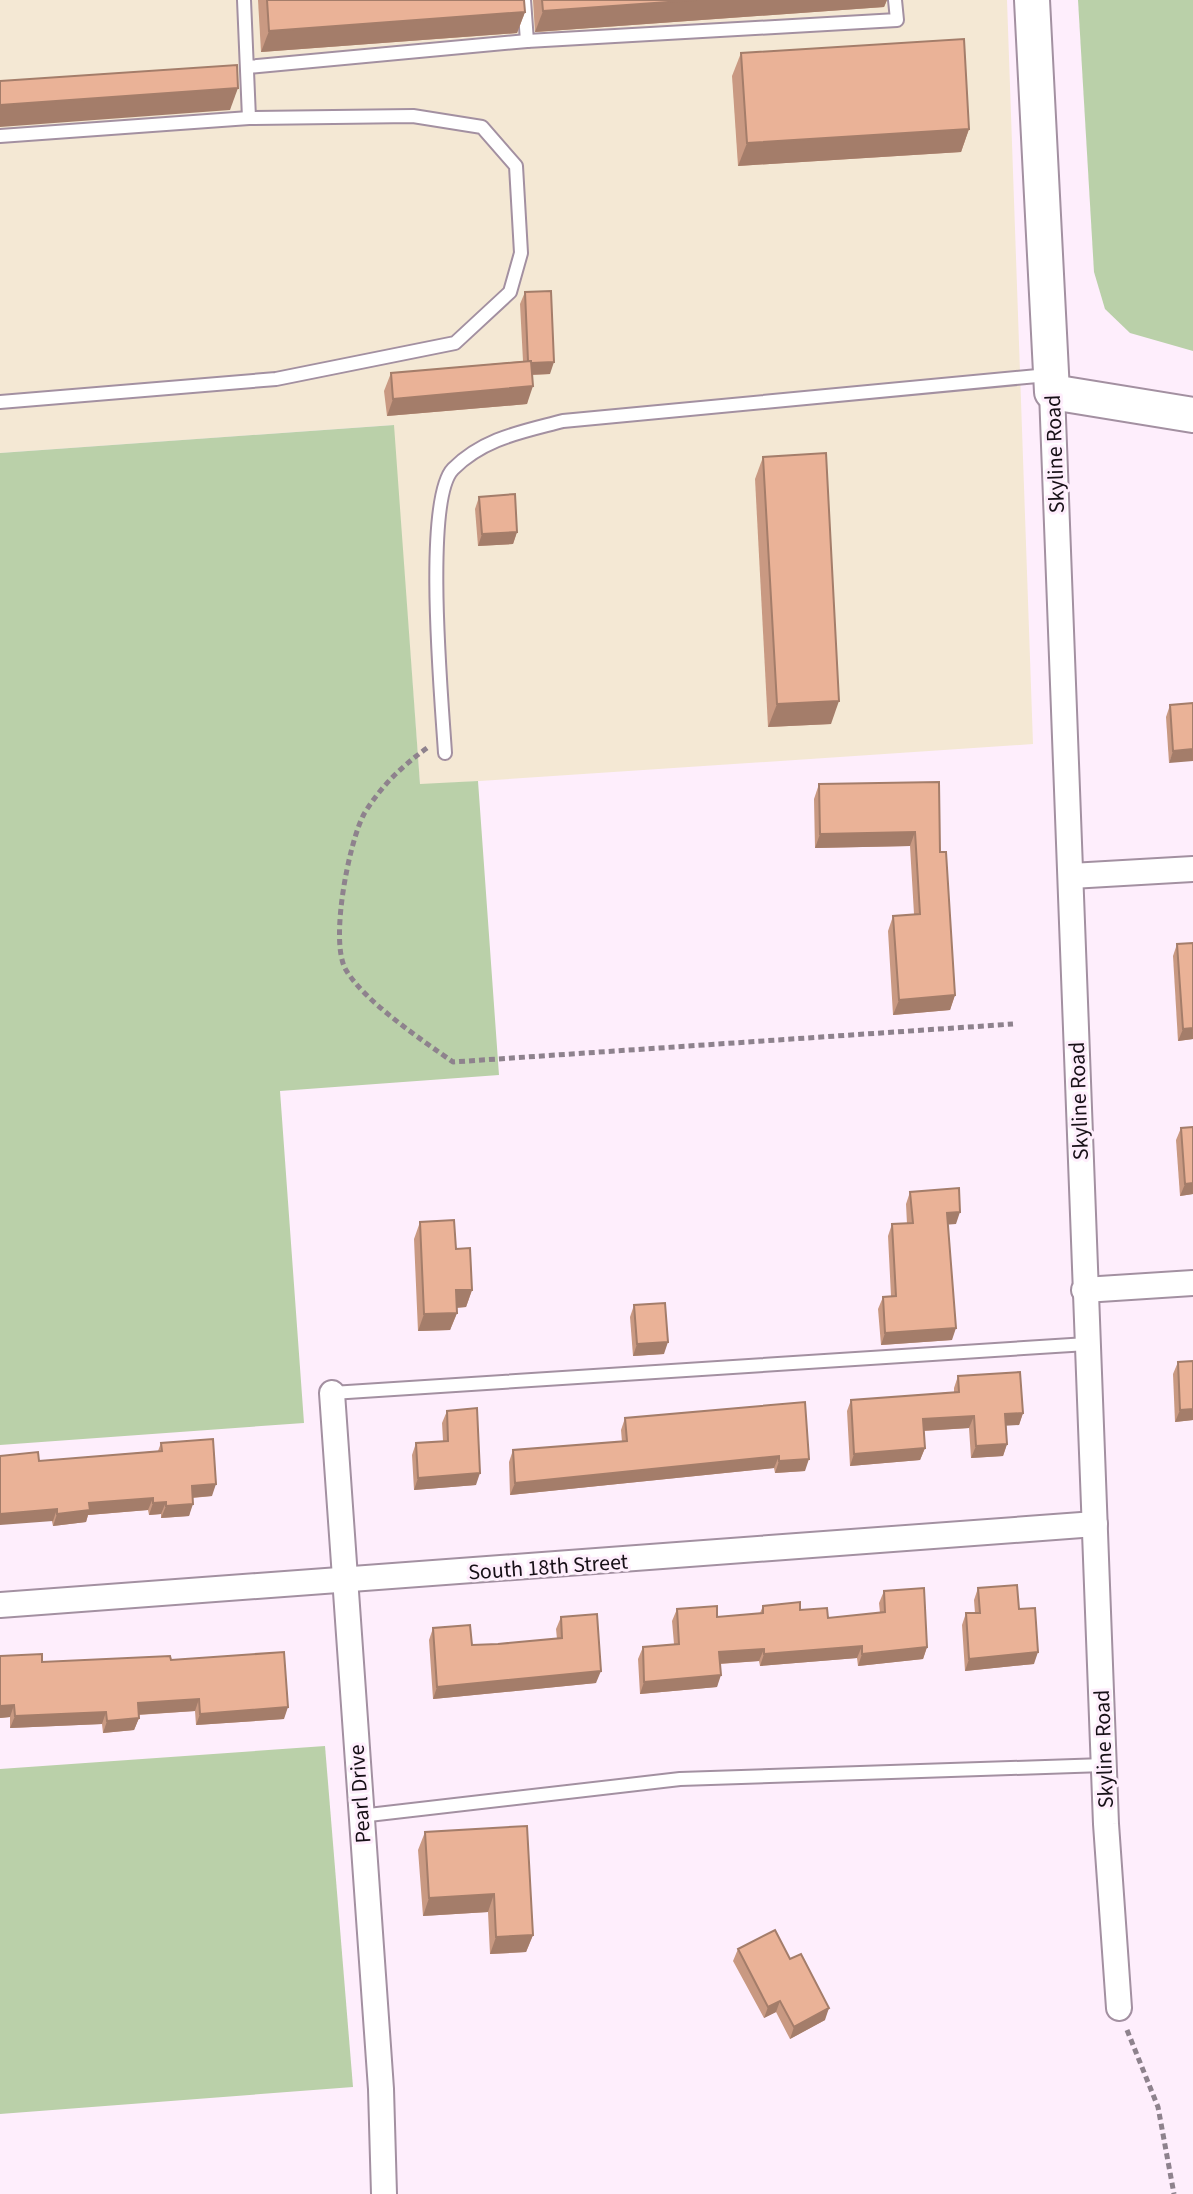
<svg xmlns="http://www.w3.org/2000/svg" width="1193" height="2194" font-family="'Source Sans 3',sans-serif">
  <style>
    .commercial { fill: #f4e8d4 }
    .green { fill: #bad0a9 }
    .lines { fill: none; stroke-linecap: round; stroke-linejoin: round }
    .lane-casing { stroke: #a390a1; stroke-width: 16 }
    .street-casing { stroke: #a390a1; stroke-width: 28 }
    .secondary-casing { stroke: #a390a1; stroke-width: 38 }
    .path { stroke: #8e828d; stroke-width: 5; stroke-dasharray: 6 4; stroke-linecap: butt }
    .lane { stroke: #fff; stroke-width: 12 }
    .street { stroke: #fff; stroke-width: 24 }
    .secondary { stroke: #fff; stroke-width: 34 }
    .wall { fill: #c99982 }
    .shaded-wall { fill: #a47d6a }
    .building { fill: #eab297; stroke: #a47d6a; stroke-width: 2 }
    .labels { text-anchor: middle; stroke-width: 6; stroke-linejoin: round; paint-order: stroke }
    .street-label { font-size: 22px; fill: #171017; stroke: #feeefc }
  </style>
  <rect width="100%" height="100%" fill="#feeefc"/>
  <polygon class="commercial" points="0,0 1007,0 1033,744 420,785 393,425 0,453"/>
  <g class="green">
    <polygon points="1078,0 1193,0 1193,351 1130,333 1105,309 1094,272"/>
    <polygon points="394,425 420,784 478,781 499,1075 280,1091 304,1423 0,1445 0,453"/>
    <polygon points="325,1746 353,2087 0,2114 0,1769"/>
  </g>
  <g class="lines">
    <g class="lane-casing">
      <g id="lane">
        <polyline points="244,0 249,118"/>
        <polyline points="524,0 527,41"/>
        <polyline points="247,67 527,41 897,20 895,0"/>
        <polyline points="0,136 249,118 413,116 482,127 516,166 521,253 510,292 455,343 276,379 0,402"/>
        <path d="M 445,753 C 442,704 423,500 453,469 C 484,438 522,432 563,421 L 1048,375"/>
        <polyline points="332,1393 1087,1344"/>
        <polyline points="360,1816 680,1779 1104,1765"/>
      </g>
    </g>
    <g class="street-casing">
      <g id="street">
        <polyline points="1052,392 1106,1824 1119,2008"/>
        <polyline points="1071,876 1193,869"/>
        <polyline points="1084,1290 1193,1283"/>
        <polyline points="332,1393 381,2089 384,2194"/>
        <polyline points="0,1605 1095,1524"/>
      </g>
    </g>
    <g class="secondary-casing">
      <polyline id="secondary" points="1032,0 1052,392 1193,415"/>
    </g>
    <g class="path">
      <path d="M 427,748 C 401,767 381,786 364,814 C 349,842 329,942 346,970 C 365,1002 422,1040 453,1062 L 1013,1024"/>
      <polyline points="1127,2030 1158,2107 1174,2194"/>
    </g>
    <use href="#lane" class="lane"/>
    <use href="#street" class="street"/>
    <use href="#secondary" class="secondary"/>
  </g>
  <g class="wall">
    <polygon points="258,0 524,0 525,12 517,33 261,52"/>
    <polygon points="533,0 887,0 884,7 535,32"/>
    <polygon points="741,53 969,129 961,152 738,166 732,76"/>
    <polygon points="525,292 550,374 532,375 527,404 387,416 384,391 391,373 523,361 520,304"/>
    <polygon points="763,457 831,724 768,727 755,479"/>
    <polygon points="479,497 517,532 513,544 478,546 475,509"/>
    <polygon points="1193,703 1169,763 1166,717 1170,705"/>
    <polygon points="939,782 940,852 955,995 950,1010 893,1015 888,931 893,916 914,914 910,846 815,848 814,799 819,784"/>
    <polygon points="1193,943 1193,1039 1178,1041 1173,956 1177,944"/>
    <polygon points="1181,1128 1193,1194 1180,1196 1176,1140"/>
    <polygon points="910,1192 956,1224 948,1224 952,1340 881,1345 878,1309 883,1297 891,1296 888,1236 892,1224 907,1224 906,1204"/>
    <polygon points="420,1222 456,1249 472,1290 466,1307 457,1308 457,1313 450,1330 418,1331 414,1239"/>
    <polygon points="634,1305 664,1354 633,1356 630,1317"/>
    <polygon points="1178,1362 1193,1420 1175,1422 1173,1374"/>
    <polygon points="958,1376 1023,1413 1019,1425 1006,1425 1007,1444 1003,1456 971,1458 969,1428 924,1431 925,1448 920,1460 850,1466 847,1411 851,1400 954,1392 954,1388"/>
    <polygon points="805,1402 805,1471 775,1473 774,1468 510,1495 509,1462 513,1450 622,1442 621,1430 625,1418"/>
    <polygon points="447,1411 476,1485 414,1490 412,1455 416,1443 443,1441 442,1423"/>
    <polygon points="161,1443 212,1496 193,1498 189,1516 161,1518 161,1514 149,1515 148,1510 88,1515 86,1522 53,1526 39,1461 158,1451"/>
    <polygon points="978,1588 1019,1609 1034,1664 965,1671 962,1625 966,1613 975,1613 974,1600"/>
    <polygon points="884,1591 927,1647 923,1659 858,1666 857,1658 760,1666 759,1661 720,1664 717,1687 640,1694 638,1659 643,1647 674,1644 672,1621 677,1609 717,1617 760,1613 763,1606 800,1610 828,1618 880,1613 879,1603"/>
    <polygon points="561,1617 596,1683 433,1699 429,1640 433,1628 472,1645 498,1644 557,1639 556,1629"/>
    <polygon points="171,1660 284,1719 196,1725 195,1711 138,1715 139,1718 134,1730 103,1733 102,1724 10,1728 10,1717 0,1718 42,1662"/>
    <polygon points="527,1826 533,1935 526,1952 490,1954 488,1912 423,1916 418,1850 425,1832"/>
    <polygon points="738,1949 825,2020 790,2039 776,2012 764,2018 733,1961"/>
  </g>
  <g class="shaded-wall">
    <polygon points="696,0 887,0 884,7 535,32 543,11"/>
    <polygon points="525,12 517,33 261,52 269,31"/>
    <polygon points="238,88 230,110 0,127 0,105"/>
    <polygon points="969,129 961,152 738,166 747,143"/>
    <polygon points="554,362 550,374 524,375 528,363"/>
    <polygon points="533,386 527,404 387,416 393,399"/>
    <polygon points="517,532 513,544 478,546 482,534"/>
    <polygon points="839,701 831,724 768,727 777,704"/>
    <polygon points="1193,749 1193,761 1169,763 1173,751"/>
    <polygon points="915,832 910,846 815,848 820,834"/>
    <polygon points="955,995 950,1010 893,1015 899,1000"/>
    <polygon points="1193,1028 1193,1039 1178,1041 1183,1029"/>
    <polygon points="1193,1183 1193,1194 1180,1196 1185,1184"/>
    <polygon points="960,1212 956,1224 943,1225 947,1213"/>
    <polygon points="456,1290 472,1290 466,1307 450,1308"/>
    <polygon points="457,1313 450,1330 418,1331 424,1314"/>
    <polygon points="956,1328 952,1340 881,1345 885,1333"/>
    <polygon points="668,1342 664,1354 633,1356 637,1344"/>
    <polygon points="1193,1409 1193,1420 1175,1422 1180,1410"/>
    <polygon points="1023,1413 1019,1425 1001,1426 1005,1414"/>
    <polygon points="974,1416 969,1428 918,1431 923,1419"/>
    <polygon points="1007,1444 1003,1456 971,1458 976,1446"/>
    <polygon points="925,1448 920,1460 850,1466 854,1454"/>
    <polygon points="779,1456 774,1468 510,1495 515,1483"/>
    <polygon points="809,1459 805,1471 775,1473 779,1461"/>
    <polygon points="480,1473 476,1485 414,1490 418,1478"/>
    <polygon points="216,1484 212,1496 187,1498 192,1486"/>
    <polygon points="153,1498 148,1510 88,1515 86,1522 53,1526 57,1514 89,1503"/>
    <polygon points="166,1502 161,1514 149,1515 153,1503"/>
    <polygon points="193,1504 189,1516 161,1518 166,1506"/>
    <polygon points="57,1509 53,1521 0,1525 0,1514"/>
    <polygon points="862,1646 857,1658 760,1666 764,1654"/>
    <polygon points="927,1647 923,1659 858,1666 862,1654"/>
    <polygon points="764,1649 759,1661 715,1664 719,1652"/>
    <polygon points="1038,1652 1034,1664 965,1671 969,1659"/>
    <polygon points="601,1671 596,1683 433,1699 437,1687"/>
    <polygon points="721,1675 717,1687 640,1694 644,1682"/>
    <polygon points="199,1699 195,1711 133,1715 138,1703"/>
    <polygon points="14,1705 10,1717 0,1718 0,1706"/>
    <polygon points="288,1707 284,1719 196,1725 200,1714"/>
    <polygon points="106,1712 102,1724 10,1728 15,1716"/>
    <polygon points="139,1718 134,1730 103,1733 107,1721"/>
    <polygon points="494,1894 488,1912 423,1916 429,1898"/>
    <polygon points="533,1935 526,1952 490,1954 496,1937"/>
    <polygon points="780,2001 776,2012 764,2018 768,2007"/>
    <polygon points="829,2008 825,2020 790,2039 794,2027"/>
  </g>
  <g class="building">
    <polygon points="267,0 524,0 525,12 269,31"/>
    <polygon points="542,0 696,0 543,11"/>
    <polygon points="964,39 969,129 747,143 741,53"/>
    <polygon points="237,65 238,88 0,105 0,81"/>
    <polygon points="551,291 554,362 531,363 531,361 528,361 525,292"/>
    <polygon points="531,361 533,386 393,399 391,373"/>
    <polygon points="826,453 839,701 777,704 763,457"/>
    <polygon points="515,494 517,532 482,534 479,497"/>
    <polygon points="1193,703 1193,749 1173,751 1170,705"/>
    <polygon points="939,782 940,852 946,852 955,995 899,1000 893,916 920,914 915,832 820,834 819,784"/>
    <polygon points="1193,943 1193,1028 1183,1029 1177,944"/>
    <polygon points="1193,1127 1193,1183 1185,1184 1181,1128"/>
    <polygon points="959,1188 960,1212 947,1213 956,1328 885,1333 883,1297 896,1296 892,1224 913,1223 910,1192"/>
    <polygon points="454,1220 456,1249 470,1248 472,1290 456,1290 457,1313 424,1314 420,1222"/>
    <polygon points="665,1303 668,1342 637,1344 634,1305"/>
    <polygon points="1193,1361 1193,1409 1180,1410 1178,1362"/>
    <polygon points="1020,1372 1023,1413 1005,1414 1007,1444 976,1446 974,1416 923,1419 925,1448 854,1454 851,1400 959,1392 958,1376"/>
    <polygon points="805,1402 809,1459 779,1461 779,1456 515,1483 513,1450 627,1441 625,1418"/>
    <polygon points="477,1408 480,1473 418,1478 416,1443 448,1441 447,1411"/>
    <polygon points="213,1439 216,1484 192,1486 193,1504 166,1506 166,1502 153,1503 153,1498 89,1503 90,1510 57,1514 57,1509 0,1514 0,1456 38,1452 39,1461 162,1451 161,1443"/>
    <polygon points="1017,1585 1019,1609 1035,1608 1038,1652 969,1659 966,1613 980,1613 978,1588"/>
    <polygon points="924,1588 927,1647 862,1654 862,1646 764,1654 764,1649 719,1652 721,1675 644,1682 643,1647 679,1644 677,1609 717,1606 717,1617 763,1613 763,1606 800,1602 800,1610 827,1608 828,1618 885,1612 884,1591"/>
    <polygon points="597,1614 601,1671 437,1687 433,1628 470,1625 472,1645 498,1644 562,1638 561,1617"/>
    <polygon points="284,1652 288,1707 200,1714 199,1699 138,1703 139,1718 107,1721 106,1712 15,1716 14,1705 0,1706 0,1656 42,1654 42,1662 170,1656 171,1660"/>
    <polygon points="527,1826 533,1935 496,1937 494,1894 429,1898 425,1832"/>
    <polygon points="775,1930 790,1959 801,1954 829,2008 794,2027 780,2001 768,2007 738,1949"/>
  </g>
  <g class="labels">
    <g class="street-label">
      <text transform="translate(1054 454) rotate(-92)" y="8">Skyline Road</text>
      <text transform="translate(1078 1101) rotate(-92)" y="8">Skyline Road</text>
      <text transform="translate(548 1566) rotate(-4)" y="8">South 18th Street</text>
      <text transform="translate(1103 1749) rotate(-92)" y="8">Skyline Road</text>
      <text transform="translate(359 1794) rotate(-94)" y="8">Pearl Drive</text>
    </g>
  </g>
</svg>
